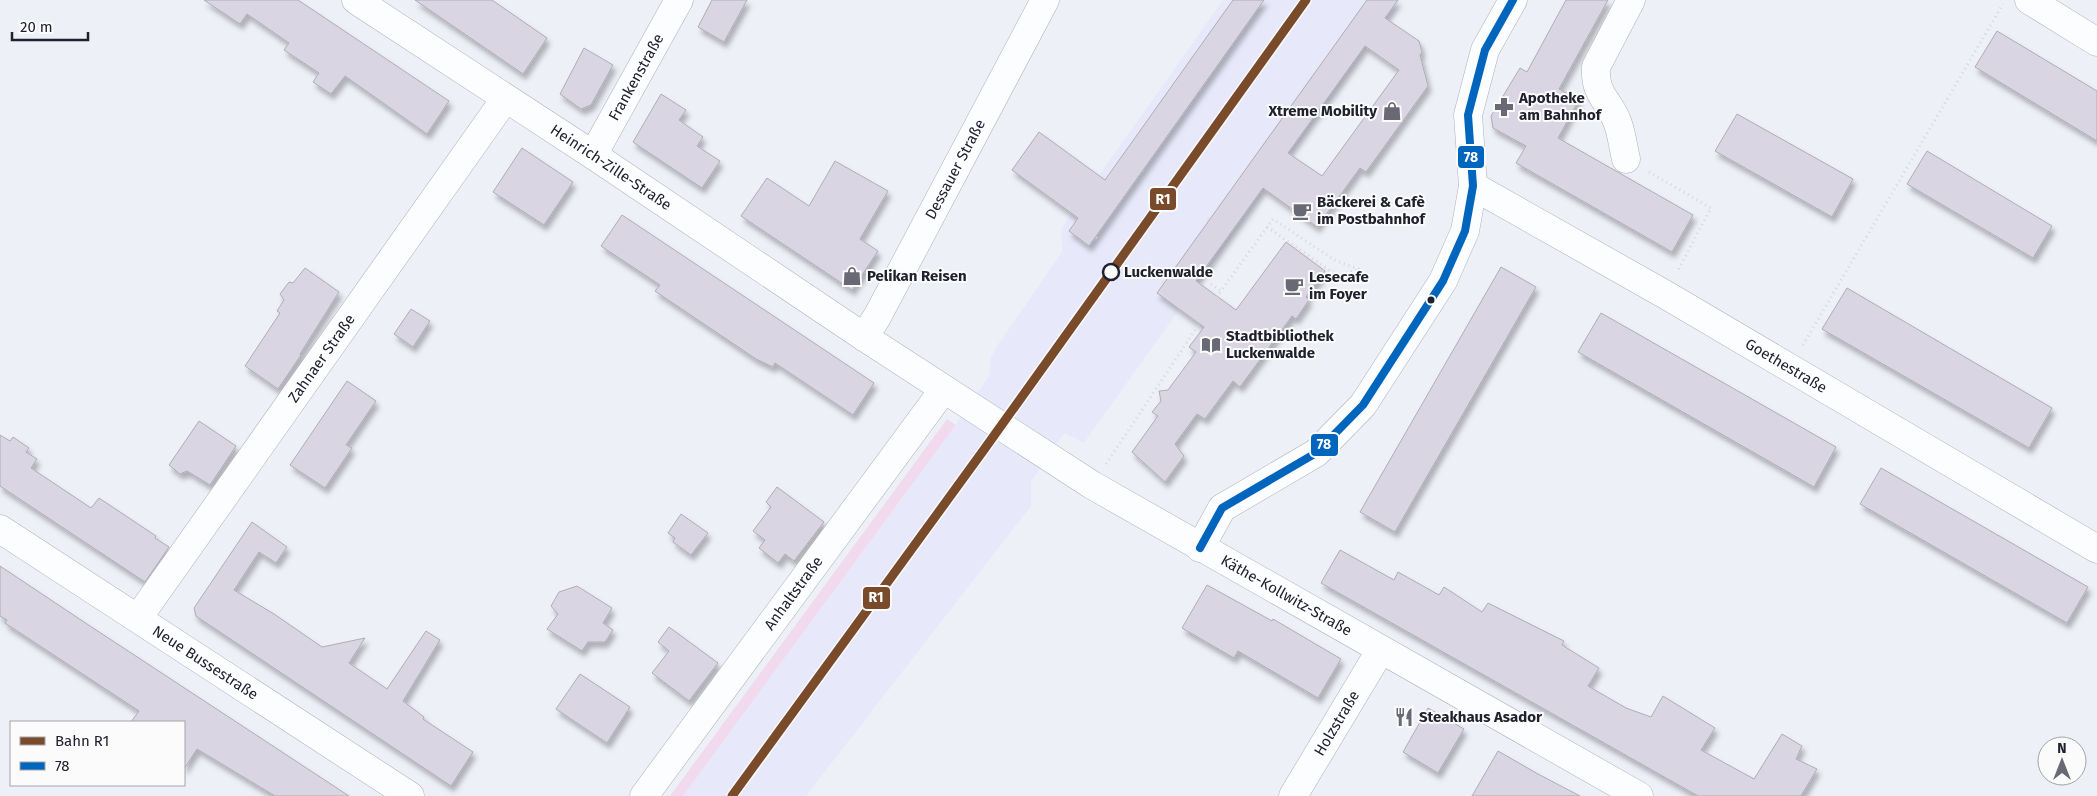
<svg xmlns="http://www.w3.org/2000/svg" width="2097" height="796" font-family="'Fira Sans',sans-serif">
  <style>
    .built { fill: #e7e9fb }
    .green { fill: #f1d9ee }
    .building { fill: #dad5e3; stroke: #aeacb5; fill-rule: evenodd; filter: url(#shadow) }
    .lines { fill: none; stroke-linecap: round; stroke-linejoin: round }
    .minor-casing { stroke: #afb0ba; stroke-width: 29 }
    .path { stroke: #d7d7da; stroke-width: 3; stroke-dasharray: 1 4; stroke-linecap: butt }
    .minor { stroke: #fcfdfe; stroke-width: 28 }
    .bus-1-casing { stroke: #fbfbfb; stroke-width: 11 }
    .bus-1 { stroke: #0065bd; stroke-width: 8 }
    .rail-1-casing { stroke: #fbfbfb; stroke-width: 12 }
    .rail-1 { stroke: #7a4b2a; stroke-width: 9 }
    .stop-dot { fill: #fbfbfb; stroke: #20212e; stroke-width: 2.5 }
    .bus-dot { fill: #20212e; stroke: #fbfbfb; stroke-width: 2 }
    .labels { text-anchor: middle; stroke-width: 4; stroke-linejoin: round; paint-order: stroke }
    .street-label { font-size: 15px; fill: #20212e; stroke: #fbfbfb }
    .poi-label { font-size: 15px; font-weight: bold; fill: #20212e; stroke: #fbfbfb; text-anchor: start }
    .stop-label { font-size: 15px; font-weight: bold; fill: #20212e; stroke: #fbfbfb; text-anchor: start }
    .line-badge { stroke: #fbfbfb; stroke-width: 2 }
    .badge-label { font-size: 14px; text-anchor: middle; font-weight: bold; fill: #fff }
  </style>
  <defs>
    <filter id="shadow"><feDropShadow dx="3" dy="5.5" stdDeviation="2.5" flood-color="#0004"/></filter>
  </defs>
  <rect width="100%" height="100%" fill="#eef0f8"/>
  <polygon class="built" points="1223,0 1401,0 1084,443 1064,433 1031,482 1031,506 806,796 683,796 952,430 989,376 991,357 999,343 1062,252 1061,229"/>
  <polygon class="green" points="947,419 956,425 952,430 683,796 670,796"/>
  <g class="building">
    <polygon points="204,0 298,0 449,101 427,134 345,76 331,94 313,82 319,73 284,50 289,43 247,14 240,24"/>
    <polygon points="415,0 492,0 547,38 523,74"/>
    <polygon points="712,0 747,0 724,42 698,27"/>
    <polygon points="1233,0 1264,0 1089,246 1069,231 1078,218 1012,170 1039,132 1105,180"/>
    <path d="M 1367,0 L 1398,0 L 1385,18 L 1419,41 L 1422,52 L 1420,55 L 1428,86 L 1366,172 L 1360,168 L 1317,227 L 1263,188 L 1196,281 L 1236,310 L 1286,242 L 1325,271 L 1306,297 L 1309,300 L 1296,319 L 1292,316 L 1240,387 L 1233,381 L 1205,419 L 1197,414 L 1175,444 L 1184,456 L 1165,482 L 1132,452 L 1158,416 L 1152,412 L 1161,401 L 1159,391 L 1168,390 L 1196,352 L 1189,347 L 1204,327 L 1157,293 ZM 1365,46 L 1399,70 L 1322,176 L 1288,153 Z"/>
    <polygon points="1566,0 1608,0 1559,89 1579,100 1558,138 1693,215 1672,252 1516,163 1526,146 1493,128 1491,116 1520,68 1527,72"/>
    <polygon points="1997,31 2097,91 2097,141 1975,67"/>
    <polygon points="584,48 613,65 591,105 581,109 560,94"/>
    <polygon points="661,94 686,110 679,120 703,137 697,146 720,161 702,188 633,142"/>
    <polygon points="1737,114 1853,179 1832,217 1715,151"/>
    <polygon points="522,148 573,182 544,225 493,192"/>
    <polygon points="1927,151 2052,226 2033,258 1907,184"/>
    <polygon points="835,161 888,191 860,239 878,251 852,290 741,216 767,178 809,206"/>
    <polygon points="622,215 874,383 853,415 775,363 773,367 756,359 655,291 660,285 601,246"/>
    <polygon points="1501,267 1536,287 1395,532 1360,512"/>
    <polygon points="305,268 339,292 300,354 301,355 278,389 245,366 280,313 277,311 284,300 280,294 289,282 293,283"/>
    <polygon points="1847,288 2052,408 2029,448 1822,329"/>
    <polygon points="411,309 430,321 413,347 394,334"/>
    <polygon points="1601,313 1836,447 1814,487 1578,352"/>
    <polygon points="347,381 376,401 346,445 352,448 325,488 290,465"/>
    <polygon points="199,421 236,446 210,485 187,471 180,474 169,465"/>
    <polygon points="0,435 10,441 13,437 29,448 26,452 37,459 31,468 91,508 99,498 156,536 155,538 169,547 145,582 0,486"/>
    <polygon points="1881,468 2088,587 2067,623 1860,504"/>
    <polygon points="777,487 824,522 794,561 785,554 778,563 759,548 765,540 753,531 771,507 766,502"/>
    <polygon points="681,514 708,533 691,555 673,542 675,538 668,533"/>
    <polygon points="252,522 287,547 276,563 259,552 234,590 274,614 322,647 365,638 349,663 387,689 426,631 440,640 403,701 424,717 423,719 473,752 451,786 196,616 194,608"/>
    <polygon points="1340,550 1394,580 1398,572 1439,595 1444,587 1482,612 1488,603 1564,641 1562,645 1599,668 1588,686 1626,708 1651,717 1663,696 1715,728 1701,750 1754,779 1782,734 1802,746 1796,759 1817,769 1801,796 1698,796 1321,583"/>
    <polygon points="0,566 87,624 349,796 275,796 197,749 184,769 184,722 131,722 139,711 5,623 7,620 0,616"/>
    <polygon points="1207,585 1272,621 1273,619 1341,659 1318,698 1238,651 1234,658 1182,628"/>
    <polygon points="577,586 612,608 603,623 613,630 605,642 588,642 582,651 547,629 558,614 551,606 559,592"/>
    <polygon points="669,627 718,663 689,701 652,673 669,651 658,642"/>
    <polygon points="580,674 630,707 607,743 556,709"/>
    <polygon points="1428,708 1464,729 1438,773 1403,752"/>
    <polygon points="1498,751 1538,774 1580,796 1472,796"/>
  </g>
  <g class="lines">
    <g class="minor-casing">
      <g id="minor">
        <path id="s1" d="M 356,0 L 593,155 L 864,337 L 1092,485 L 1639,796"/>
        <polyline points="2029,0 2097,42"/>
        <path id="s2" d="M 593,155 L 679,0"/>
        <path d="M 1626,159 C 1623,147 1622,135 1618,124 C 1611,102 1594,96 1596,67 L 1631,0"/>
        <path id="s3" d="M 1473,186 L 1666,295 L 2097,549"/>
        <path id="s4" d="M 864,337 L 877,317 L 1045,0"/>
        <path id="s5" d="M 0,529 L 410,796"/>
        <polyline points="1200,548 1222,508 1316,453 1363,405 1443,281 1465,231 1473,186 1468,115 1485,50 1513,0"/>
        <path id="s6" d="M 138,618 L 505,99"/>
        <path id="s7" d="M 644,796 L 944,389"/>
        <path id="s8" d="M 1293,796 L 1380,651"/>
      </g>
    </g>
    <g class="path">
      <polyline points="1649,172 1711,208 1677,272"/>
      <polyline points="1267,227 1338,276 1359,269"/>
      <polyline points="1097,238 1085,229 1133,163 1144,171"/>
      <polyline points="1162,282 1175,291 1180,283 1221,226 1208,218"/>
      <polyline points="1211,284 1221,291 1273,219 1336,261 1359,269"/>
      <polyline points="1803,345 2003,4"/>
      <polyline points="1106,464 1221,291"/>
    </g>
    <use href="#minor" class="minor"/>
    <g class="bus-1-casing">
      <polyline id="bus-1" points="1200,548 1222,508 1316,453 1363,405 1443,281 1465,231 1473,186 1468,115 1485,50 1513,0"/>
    </g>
    <use href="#bus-1" class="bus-1"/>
    <g class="rail-1-casing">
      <polyline id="rail-1" points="732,796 983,451 1306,0"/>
    </g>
    <use href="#rail-1" class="rail-1"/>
  </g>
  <defs>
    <g id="pharmacy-bare" transform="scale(1.5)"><path d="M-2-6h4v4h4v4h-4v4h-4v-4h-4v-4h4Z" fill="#686975" stroke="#fbfbfb" stroke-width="2.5" paint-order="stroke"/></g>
    <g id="shop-bare" transform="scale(1.5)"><path d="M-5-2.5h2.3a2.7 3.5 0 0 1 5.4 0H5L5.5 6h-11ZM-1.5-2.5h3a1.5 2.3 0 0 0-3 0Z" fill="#686975" stroke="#fbfbfb" stroke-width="2.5" paint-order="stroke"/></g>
    <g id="cafe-bare" transform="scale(1.5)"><path d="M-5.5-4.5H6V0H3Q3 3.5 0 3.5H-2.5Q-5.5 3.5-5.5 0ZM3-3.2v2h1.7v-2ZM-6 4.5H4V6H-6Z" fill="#686975" stroke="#fbfbfb" stroke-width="2.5" paint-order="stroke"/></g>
    <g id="library-bare" transform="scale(1.5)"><path d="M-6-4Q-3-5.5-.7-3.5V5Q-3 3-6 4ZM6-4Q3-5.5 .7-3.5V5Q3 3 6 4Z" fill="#686975" stroke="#fbfbfb" stroke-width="2.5" paint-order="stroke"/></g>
    <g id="restaurant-bare" transform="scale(1.5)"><path d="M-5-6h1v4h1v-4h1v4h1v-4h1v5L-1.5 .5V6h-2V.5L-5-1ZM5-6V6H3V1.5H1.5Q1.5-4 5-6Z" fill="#686975" stroke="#fbfbfb" stroke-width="2.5" paint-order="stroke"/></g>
  </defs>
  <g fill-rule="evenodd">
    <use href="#pharmacy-bare" x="1504" y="107"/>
    <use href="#shop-bare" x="1392" y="111"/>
    <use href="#cafe-bare" x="1302" y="211"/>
    <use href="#shop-bare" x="852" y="276"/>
    <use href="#cafe-bare" x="1294" y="286"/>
    <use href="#library-bare" x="1211" y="345"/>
    <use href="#restaurant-bare" x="1404" y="717"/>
  </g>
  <circle class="stop-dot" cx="1111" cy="272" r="8"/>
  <circle class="bus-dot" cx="1431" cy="300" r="4.5"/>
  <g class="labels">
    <g class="street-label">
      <text dy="5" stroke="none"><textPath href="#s2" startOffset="89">Frankenstraße</textPath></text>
      <text dy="5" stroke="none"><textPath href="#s1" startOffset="305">Heinrich-Zille-Straße</textPath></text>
      <text dy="5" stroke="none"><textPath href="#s4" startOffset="191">Dessauer Straße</textPath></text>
      <text dy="5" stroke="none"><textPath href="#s6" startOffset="318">Zahnaer Straße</textPath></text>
      <text dy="5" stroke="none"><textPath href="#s3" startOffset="361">Goethestraße</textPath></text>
      <text dy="5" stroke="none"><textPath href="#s7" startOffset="252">Anhaltstraße</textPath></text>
      <text dy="5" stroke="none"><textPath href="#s1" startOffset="1105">Käthe-Kollwitz-Straße</textPath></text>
      <text dy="5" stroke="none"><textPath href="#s5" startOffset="245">Neue Bussestraße</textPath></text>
      <text dy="5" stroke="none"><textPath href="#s8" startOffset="85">Holzstraße</textPath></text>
    </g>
    <g class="poi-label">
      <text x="1519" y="103">Apotheke<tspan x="1519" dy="17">am Bahnhof</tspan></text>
      <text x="1377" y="116" text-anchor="end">Xtreme Mobility</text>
      <text x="1317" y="207">Bäckerei &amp; Cafè<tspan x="1317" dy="17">im Postbahnhof</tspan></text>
      <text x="867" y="281">Pelikan Reisen</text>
      <text x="1309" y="282">Lesecafe<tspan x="1309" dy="17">im Foyer</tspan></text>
      <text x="1226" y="341">Stadtbibliothek<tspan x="1226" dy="17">Luckenwalde</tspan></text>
      <text x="1419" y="722">Steakhaus Asador</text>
    </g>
    <g class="stop-label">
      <text x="1124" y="277">Luckenwalde</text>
    </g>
  </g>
  <g class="line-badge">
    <rect x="1457" y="145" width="28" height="24" rx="5" fill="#0065bd"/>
    <rect x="1149" y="187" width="28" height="24" rx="5" fill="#7a4b2a"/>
    <rect x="1310" y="433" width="29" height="24" rx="5" fill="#0065bd"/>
    <rect x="862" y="586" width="29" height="24" rx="5" fill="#7a4b2a"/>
  </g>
  <g class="badge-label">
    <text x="1471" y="162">78</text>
    <text x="1163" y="204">R1</text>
    <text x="1324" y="449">78</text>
    <text x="876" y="602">R1</text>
  </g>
  <rect x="10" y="721" width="175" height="65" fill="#fbfbfb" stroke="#a3a4a9"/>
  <rect x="20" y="737" width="25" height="8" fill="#7a4b2a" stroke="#a3a4a9"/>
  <text x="55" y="746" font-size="15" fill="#20212e">Bahn R1</text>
  <rect x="20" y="762" width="25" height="8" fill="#0065bd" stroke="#a3a4a9"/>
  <text x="55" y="771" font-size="15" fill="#20212e">78</text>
  <g transform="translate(2062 761)"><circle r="24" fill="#fbfbfb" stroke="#a3a4a9"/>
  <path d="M0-4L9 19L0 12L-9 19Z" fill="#686975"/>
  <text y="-8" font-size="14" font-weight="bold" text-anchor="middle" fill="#20212e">N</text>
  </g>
  <path d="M12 32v8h76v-8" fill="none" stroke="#20212e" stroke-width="2.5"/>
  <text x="20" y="32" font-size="15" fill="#20212e" stroke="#fbfbfb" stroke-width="4" paint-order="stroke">20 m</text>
</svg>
